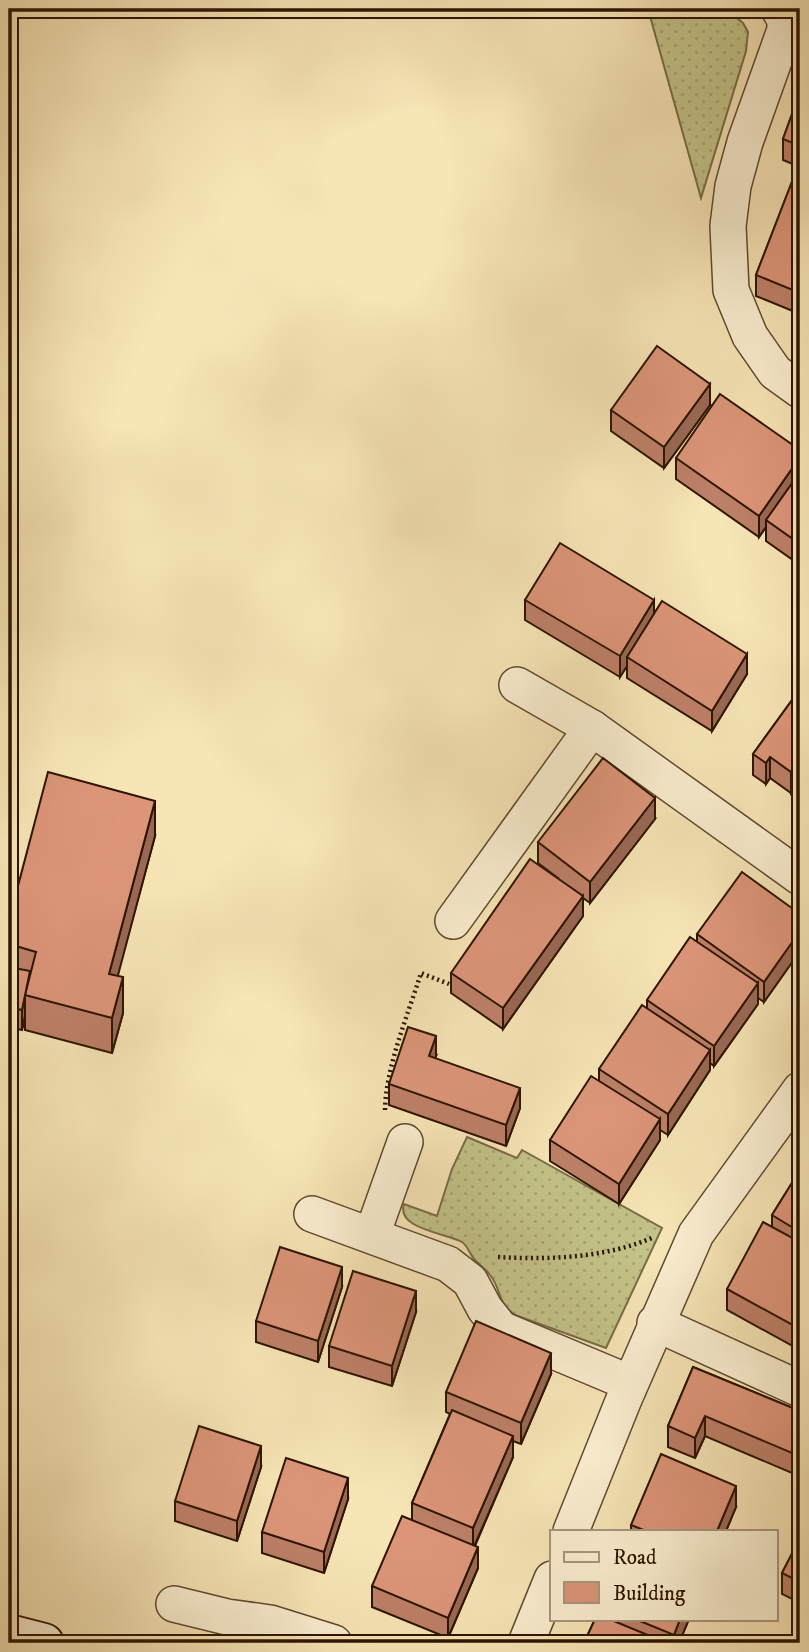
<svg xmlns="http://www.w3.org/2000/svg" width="809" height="1652" font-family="'IM FELL DW Pica',serif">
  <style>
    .grass { fill: url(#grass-dots); stroke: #786c44; stroke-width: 2 }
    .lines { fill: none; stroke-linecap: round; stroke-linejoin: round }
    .street-casing { stroke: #60492e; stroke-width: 38 }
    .secondary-casing { stroke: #2d1500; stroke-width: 42 }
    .path { stroke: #2d1500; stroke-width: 4.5; stroke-dasharray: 2 3.5; stroke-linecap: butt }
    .street { stroke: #faeed0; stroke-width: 35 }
    .secondary { stroke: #faeed0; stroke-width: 38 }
    .wall { fill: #bd8068; stroke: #2d1500; stroke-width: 2 }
    .shaded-wall { fill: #9a6855; stroke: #2d1500; stroke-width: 2 }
    .building { fill: #dc9579; stroke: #2d1500; stroke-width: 2 }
  </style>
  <defs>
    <pattern id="grass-dots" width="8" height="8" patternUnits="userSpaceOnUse" patternTransform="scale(1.75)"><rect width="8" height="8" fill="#c3c289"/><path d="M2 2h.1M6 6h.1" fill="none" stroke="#a8a674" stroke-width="1.8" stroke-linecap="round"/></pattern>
  </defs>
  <rect width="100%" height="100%" fill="#f7e5b6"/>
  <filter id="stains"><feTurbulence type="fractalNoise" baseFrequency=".00286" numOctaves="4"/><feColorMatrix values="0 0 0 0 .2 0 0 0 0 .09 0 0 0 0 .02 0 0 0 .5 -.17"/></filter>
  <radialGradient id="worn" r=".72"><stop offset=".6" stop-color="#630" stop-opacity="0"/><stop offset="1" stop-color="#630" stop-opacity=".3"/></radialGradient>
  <g class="grass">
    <polygon points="648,9 726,9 743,23 748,32 746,51 701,198"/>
    <path d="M 467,1137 L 517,1158 L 522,1150 L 662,1228 L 606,1348 L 515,1315 C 496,1301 502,1290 490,1275 C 486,1269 479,1265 474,1259 C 470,1254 467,1245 462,1242 C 446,1233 396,1229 404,1204 L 437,1216 L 452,1169 Z"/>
  </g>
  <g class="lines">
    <g class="street-casing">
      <g id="street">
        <polyline points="779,9 785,20 785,30 745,142 733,186 728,226 731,290 750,336 775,372 800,390"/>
        <polyline points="517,685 592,728 800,877"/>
        <polyline points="453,921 592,728"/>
        <polyline points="312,1214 448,1264 470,1281 485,1309 501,1329 630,1383"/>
        <polyline points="372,1235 405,1142"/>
        <polyline points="655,1323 800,1389"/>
        <polyline points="571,1531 624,1399 696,1234 800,1090"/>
        <polyline points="174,1604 227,1617 270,1623 334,1643"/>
        <polyline points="526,1643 552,1579"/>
      </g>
    </g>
    <g class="secondary-casing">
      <polyline id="secondary" points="9,1634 44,1643"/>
    </g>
    <g class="path">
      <path d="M 385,1110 C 386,1066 408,1015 421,973 L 449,984"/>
      <path d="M 498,1257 C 549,1260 606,1258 654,1237"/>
    </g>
    <use href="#street" class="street"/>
    <use href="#secondary" class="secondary"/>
  </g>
  <g class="wall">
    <polygon points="800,92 800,314 756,296 756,275 798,166 783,160 783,139"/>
    <polygon points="710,405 664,468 611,431 611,410"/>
    <polygon points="800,450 800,565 766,541 766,527 759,537 676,479 676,458"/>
    <polygon points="525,600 654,613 747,674 712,731 627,678 627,666 620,677 525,620"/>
    <polygon points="800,689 800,781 791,793 770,778 766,784 753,775 753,754"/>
    <polygon points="655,819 590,903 583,898 583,916 503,1029 451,993 451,973 558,878 538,863 538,842"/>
    <polygon points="155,836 117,976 123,1013 112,1053 25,1030 25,1016 22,1030 9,1027 9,920"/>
    <polygon points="800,914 800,951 764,1002 758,998 758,1004 714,1066 710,1063 710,1070 668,1135 660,1130 660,1140 619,1204 550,1161 550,1140 599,1081 599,1069 647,1009 647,1000 697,941 697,934"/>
    <polygon points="436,1056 435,1058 520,1108 506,1146 389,1105 389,1084"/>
    <polygon points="800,1170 800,1346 798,1349 727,1310 727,1289 772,1227 772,1215"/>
    <polygon points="342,1287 318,1362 256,1342 256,1321"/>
    <polygon points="416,1312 392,1386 329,1367 329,1346"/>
    <polygon points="693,1367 800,1411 800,1454 792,1473 705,1436 695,1458 668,1447 668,1426"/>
    <polygon points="551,1374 521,1444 513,1441 513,1457 475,1546 478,1568 448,1638 372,1607 372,1586 412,1520 412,1503 450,1414 446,1412 446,1392"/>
    <polygon points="261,1467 237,1541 175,1521 175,1501"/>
    <polygon points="348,1499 324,1573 262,1553 262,1532"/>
    <polygon points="736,1507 726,1531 631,1531 631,1525"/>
    <polygon points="800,1538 800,1603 782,1594 782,1573"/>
    <polygon points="595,1619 689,1619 679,1643 584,1643"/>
  </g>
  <g class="shaded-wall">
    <polygon points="710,384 710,405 664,468 664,447"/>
    <polygon points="800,457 800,478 766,520 766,527 759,537 759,516"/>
    <polygon points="654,600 654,621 627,657 627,666 620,677 620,656"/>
    <polygon points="747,654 747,674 712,731 712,711"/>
    <polygon points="770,757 770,778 766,784 766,763"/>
    <polygon points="800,760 800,781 791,793 791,772"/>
    <polygon points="655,798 655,819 590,903 590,882"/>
    <polygon points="155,801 155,836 109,1009 109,974"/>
    <polygon points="583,896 583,916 503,1029 503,1008"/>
    <polygon points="800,931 800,951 764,1002 764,982"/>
    <polygon points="123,977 123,1013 112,1053 112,1018"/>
    <polygon points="758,983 758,1004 714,1066 714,1046"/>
    <polygon points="25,995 25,1016 22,1030 22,1010"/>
    <polygon points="436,1036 436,1056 429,1077 429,1056"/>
    <polygon points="710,1050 710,1070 668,1135 668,1114"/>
    <polygon points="520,1088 520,1108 506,1146 506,1125"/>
    <polygon points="660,1119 660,1140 619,1204 619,1184"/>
    <polygon points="342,1267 342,1287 318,1362 318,1341"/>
    <polygon points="416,1291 416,1312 392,1386 392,1366"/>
    <polygon points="800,1325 800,1346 798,1349 798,1328"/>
    <polygon points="551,1353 551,1374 521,1444 521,1423"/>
    <polygon points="705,1416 705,1436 695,1458 695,1438"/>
    <polygon points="800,1433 800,1454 792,1473 792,1453"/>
    <polygon points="513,1436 513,1457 473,1549 473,1528"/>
    <polygon points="261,1446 261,1467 237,1541 237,1521"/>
    <polygon points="348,1478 348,1499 324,1573 324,1552"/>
    <polygon points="736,1486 736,1507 726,1531 717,1531"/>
    <polygon points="478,1547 478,1568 448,1638 448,1618"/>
    <polygon points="680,1619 689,1619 679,1643 674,1643 674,1635"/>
  </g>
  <g class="building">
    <polygon points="800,92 800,146 783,139"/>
    <polygon points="800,161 799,265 800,293 756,275"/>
    <polygon points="657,346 710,384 664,447 611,410"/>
    <polygon points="720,394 800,450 800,457 759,516 676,458"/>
    <polygon points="800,472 800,544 766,520"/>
    <polygon points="560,543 654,600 620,656 525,600"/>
    <polygon points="662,601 747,654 712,711 627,657"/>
    <polygon points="800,689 800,760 791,772 770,757 766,763 753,754"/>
    <polygon points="603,758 655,798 590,882 538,842"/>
    <polygon points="48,772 155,801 109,974 123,977 112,1018 25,995 36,952 9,944 9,920"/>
    <polygon points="530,859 583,896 503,1008 451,973"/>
    <polygon points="742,872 800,914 800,931 764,982 697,934"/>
    <polygon points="690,937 758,983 714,1046 647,1000"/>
    <polygon points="9,967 30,971 22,1010 9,1007"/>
    <polygon points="642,1005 710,1050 668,1114 599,1069"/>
    <polygon points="408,1027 436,1036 429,1056 520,1088 506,1125 389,1084"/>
    <polygon points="591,1076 660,1119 619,1184 550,1140"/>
    <polygon points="800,1170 800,1232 772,1215"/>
    <polygon points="763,1222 800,1242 800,1325 798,1328 727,1289"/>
    <polygon points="280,1247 342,1267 318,1341 256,1321"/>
    <polygon points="353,1271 416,1291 392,1366 329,1346"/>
    <polygon points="476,1321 551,1353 521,1423 446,1392"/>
    <polygon points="693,1367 800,1411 800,1433 792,1453 705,1416 695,1438 668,1426"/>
    <polygon points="452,1410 513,1436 473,1528 412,1503"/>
    <polygon points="199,1426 261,1446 237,1521 175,1501"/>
    <polygon points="661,1454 736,1486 717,1531 646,1531 631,1525"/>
    <polygon points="286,1458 348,1478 324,1552 262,1532"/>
    <polygon points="402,1516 478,1547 448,1618 372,1586"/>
    <polygon points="800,1538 800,1582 782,1573"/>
    <polygon points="595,1619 609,1619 667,1643 584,1643"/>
    <polygon points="635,1619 680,1619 674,1635"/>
  </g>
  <rect width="809" height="1652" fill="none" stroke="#f7e5b6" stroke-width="35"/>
  <rect x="10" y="10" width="788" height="1631" fill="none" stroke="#2d1500" stroke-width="3.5"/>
  <rect x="18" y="18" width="774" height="1617" fill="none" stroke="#2d1500" stroke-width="2"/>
  <rect x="550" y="1530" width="228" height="91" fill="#faeed0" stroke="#a8977d" stroke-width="2"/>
  <rect x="564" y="1552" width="35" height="10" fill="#faeed0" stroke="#a8977d" stroke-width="2"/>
  <text x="613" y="1564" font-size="21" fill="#2d1500">Road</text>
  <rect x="564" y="1582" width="35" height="21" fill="#dc9579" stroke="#a8977d" stroke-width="2"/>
  <text x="613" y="1600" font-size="21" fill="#2d1500">Building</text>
  <rect width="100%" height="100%" filter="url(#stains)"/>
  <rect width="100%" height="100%" fill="url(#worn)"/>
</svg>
